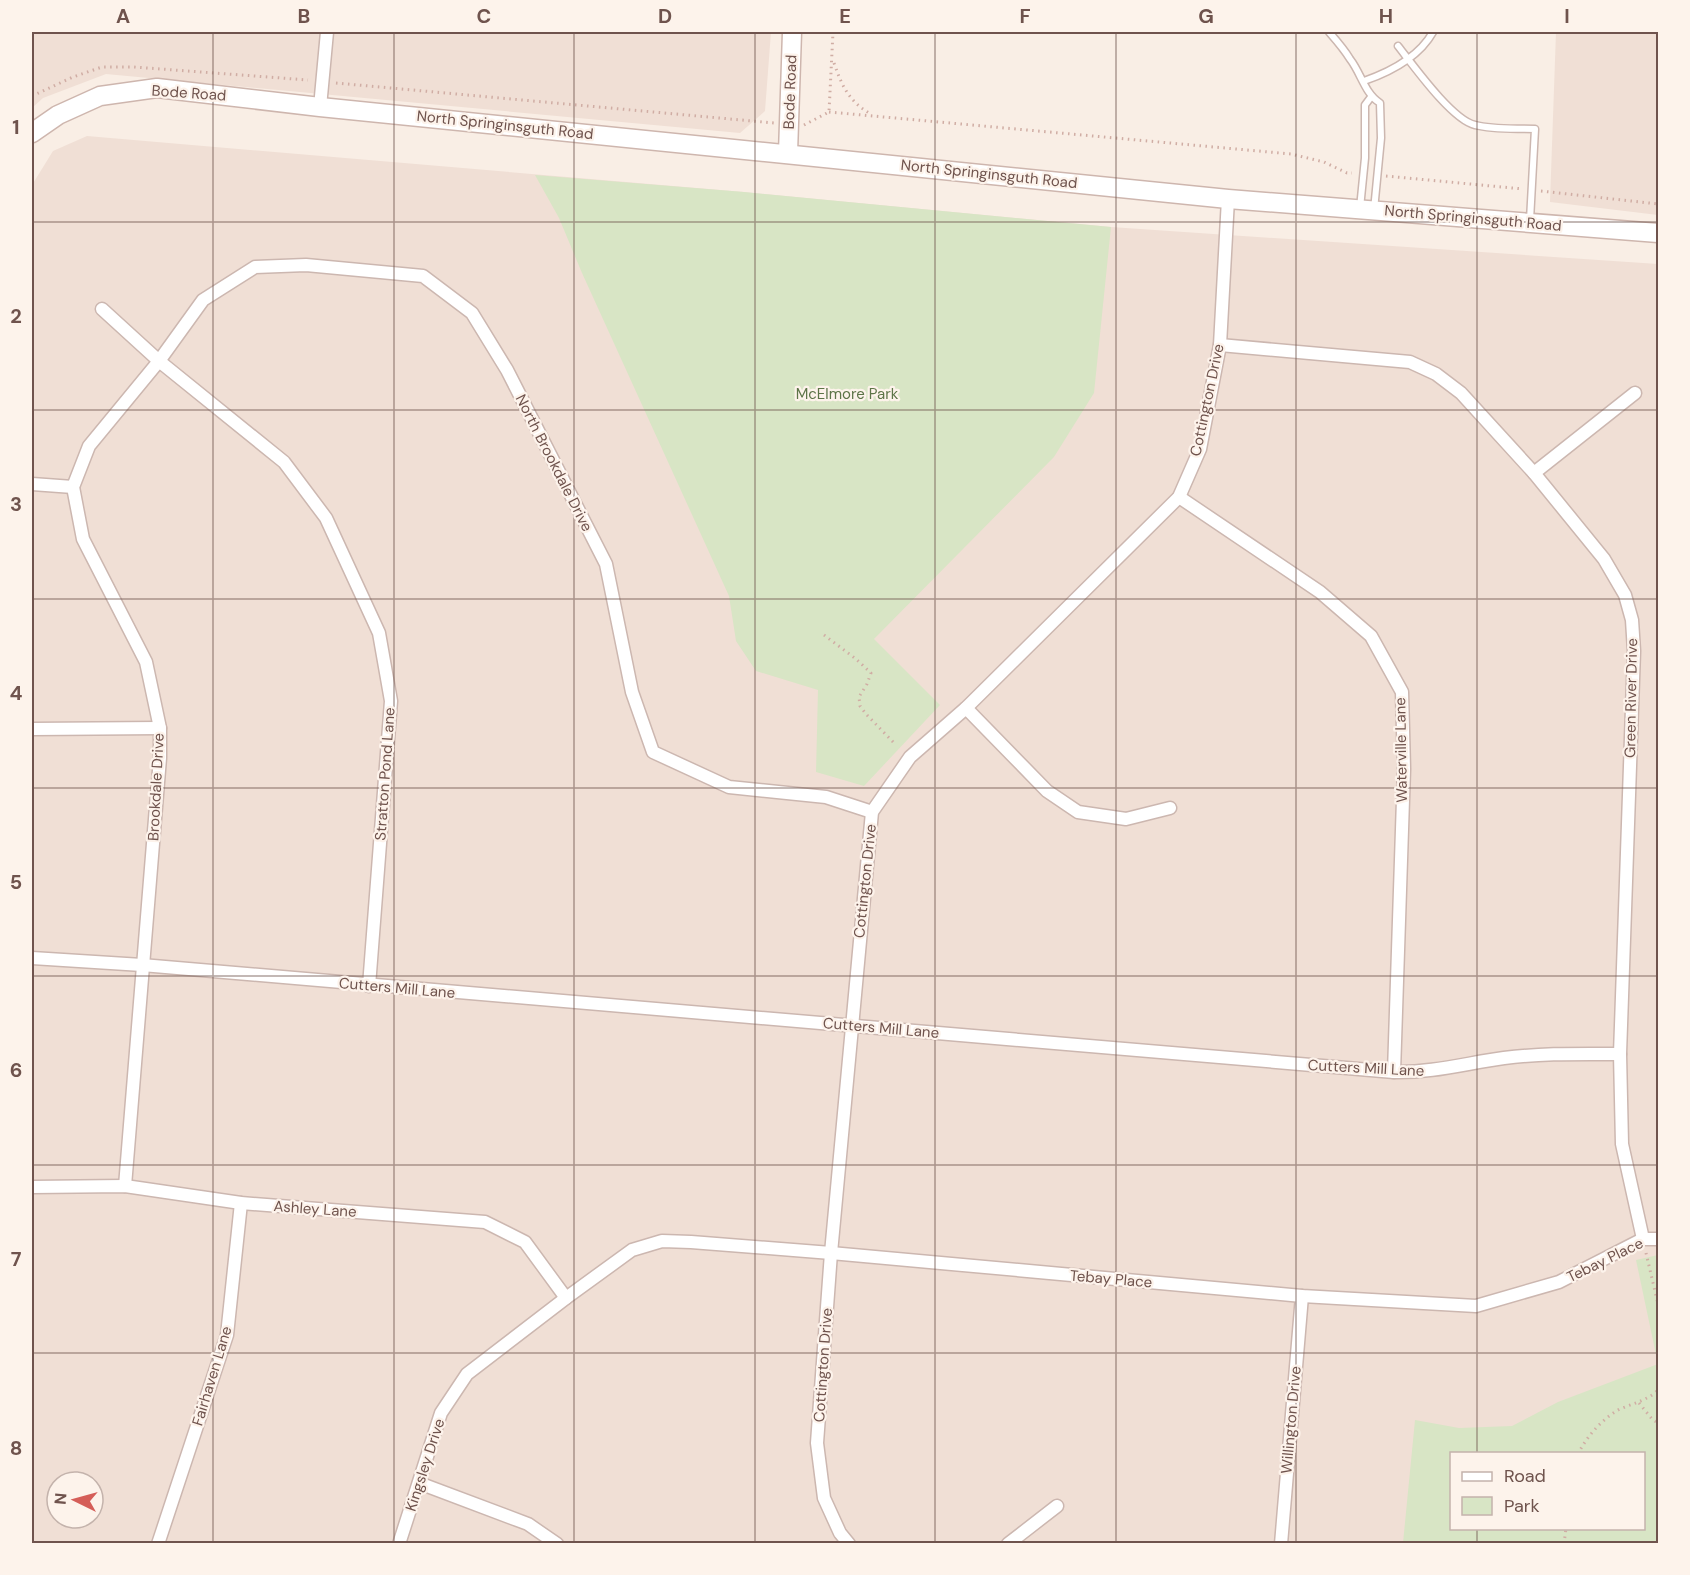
<svg xmlns="http://www.w3.org/2000/svg" width="1690" height="1575" font-family="'DM Sans',sans-serif">
  <style>
    .residential { fill: #f0dfd5; fill-rule: evenodd }
    .green { fill: #d8e5c5; fill-rule: evenodd }
    .lines { fill: none; stroke-linecap: round; stroke-linejoin: round }
    .lane-casing { stroke: #ccb7b0; stroke-width: 9 }
    .street-casing { stroke: #ccb7b0; stroke-width: 15 }
    .secondary-casing { stroke: #ceb6ae; stroke-width: 21 }
    .path { stroke: #d0ada4; stroke-width: 3; stroke-dasharray: 1.5 4.5; stroke-linecap: butt }
    .lane { stroke: #fff; stroke-width: 6 }
    .street { stroke: #fff; stroke-width: 12 }
    .secondary { stroke: #fff; stroke-width: 18 }
    .grid { fill: none; stroke: #6f534d; stroke-width: 1.5; stroke-opacity: 0.55 }
    .labels { text-anchor: middle; stroke-width: 4.5; stroke-linejoin: round; paint-order: stroke }
    .street-label { font-size: 15px; fill: #6f534d; stroke: #fdf3eb }
    .park-label { font-size: 15px; fill: #5d7447; stroke: #fdf3eb }
    .neatline { fill: none; stroke: #6f534d; stroke-width: 2 }
    .grid-label { font-size: 20px; text-anchor: middle; font-weight: bold; fill: #6f534d }
  </style>
  <rect width="100%" height="100%" fill="#f9eee5"/>
  <g class="residential">
    <polygon points="32,32 771,32 765,111 740,133 106,74 43,98 32,108"/>
    <polygon points="1556,32 1658,32 1658,215 1550,202"/>
    <path d="M 87,136 L 744,192 L 1111,227 L 1658,264 L 1658,1543 L 32,1543 L 32,185 L 53,151 ZM 1452,1454 L 1644,1454 L 1644,1528 L 1452,1528 ZM 57,1482 L 93,1482 L 93,1518 L 57,1518 Z"/>
  </g>
  <g class="green">
    <polygon points="535,175 744,192 1111,227 1094,393 1054,457 874,639 940,705 864,786 816,772 818,690 756,671 736,641 729,596 582,273 559,218"/>
    <path d="M 1658,1255 L 1658,1543 L 1403,1543 L 1415,1420 L 1459,1428 L 1512,1426 L 1558,1402 L 1658,1364 L 1636,1260 ZM 1452,1454 L 1644,1454 L 1644,1528 L 1452,1528 Z"/>
  </g>
  <g class="lines">
    <g class="lane-casing">
      <g id="lane">
        <path d="M 1329,32 C 1336,40 1344,49 1350,59 C 1361,73 1365,94 1380,103 L 1381,138 L 1374,210"/>
        <path d="M 1398,46 C 1413,65 1452,120 1475,125 C 1494,130 1516,128 1535,129 L 1530,220"/>
        <path d="M 1364,81 C 1390,72 1419,57 1433,32"/>
        <polyline points="1360,208 1365,158 1365,105 1371,97"/>
      </g>
    </g>
    <g class="street-casing">
      <g id="street">
        <polyline points="320,107 327,32"/>
        <polyline points="102,309 159,361 284,462 326,518 379,633 391,701 369,986"/>
        <polyline points="1220,345 1410,362 1436,374 1461,393 1534,473 1604,559 1625,595 1632,620 1634,651 1620,1054 1622,1144 1643,1239"/>
        <polyline points="1534,473 1635,393"/>
        <polyline points="32,484 73,487"/>
        <polyline points="1179,497 1320,592 1371,636 1402,692 1404,769 1394,1072"/>
        <polyline points="966,708 1047,791 1078,812 1126,819 1170,808"/>
        <polyline points="32,729 160,728"/>
        <path d="M 32,958 L 142,965 L 1394,1072 C 1432,1073 1467,1063 1504,1058 C 1543,1053 1581,1054 1620,1054"/>
        <polyline points="125,1186 160,758 160,728 146,662 83,539 73,487 89,446 159,361 203,300 255,267 306,265 423,276 472,313 507,370 606,564 632,692 653,752 729,787 826,797 872,812"/>
        <polyline points="32,1187 125,1186 241,1203 485,1222 525,1242 566,1298"/>
        <polyline points="419,1483 528,1524 557,1544"/>
        <polyline points="158,1544 227,1335 241,1203"/>
        <polyline points="399,1544 441,1413 467,1374 566,1298 632,1250 662,1241 691,1242 831,1253 1302,1296 1476,1306 1559,1282 1643,1239 1658,1239"/>
        <polyline points="849,1544 840,1533 824,1498 817,1443 831,1253 872,812 910,757 966,708 1179,497 1200,449 1220,345 1228,199"/>
        <polyline points="1008,1544 1057,1506"/>
        <polyline points="1281,1544 1302,1296"/>
      </g>
    </g>
    <g class="secondary-casing">
      <g id="secondary">
        <polyline points="32,133 58,115 100,96 157,88 320,107 1228,199 1658,233"/>
        <polyline points="788,153 792,32"/>
      </g>
    </g>
    <g class="path">
      <path d="M 834,63 C 842,86 849,102 871,114"/>
      <polyline points="336,83 774,123"/>
      <polyline points="32,96 73,77 102,67 134,67 308,80"/>
      <polyline points="829,112 1291,154 1324,162 1347,173 1352,173"/>
      <polyline points="804,125 829,112 833,32"/>
      <polyline points="1386,176 1523,189"/>
      <polyline points="1541,191 1658,204"/>
      <polyline points="824,635 856,659 871,673 867,684 859,697 860,706 866,714 896,745"/>
      <polyline points="1646,1253 1658,1304"/>
      <polyline points="1639,1403 1652,1419 1658,1423"/>
      <path d="M 1578,1454 C 1587,1436 1603,1418 1620,1409 C 1634,1403 1648,1400 1658,1390"/>
      <polyline points="1564,1544 1566,1528"/>
    </g>
    <use href="#lane" class="lane"/>
    <use href="#street" class="street"/>
    <use href="#secondary" class="secondary"/>
  </g>
  <path class="grid" d="M 213,32 L 213,1544M 394,32 L 394,1544M 574,32 L 574,1544M 755,32 L 755,1544M 935,32 L 935,1544M 1116,32 L 1116,1544M 1296,32 L 1296,1544M 1477,32 L 1477,1454M 32,222 L 1658,222M 32,410 L 1658,410M 32,599 L 1658,599M 32,788 L 1658,788M 32,976 L 1658,976M 32,1165 L 1658,1165M 32,1353 L 1658,1353M 1477,1528 L 1477,1544"/>
  <g class="labels">
    <g class="street-label">
      <text transform="translate(790 92) rotate(-88)" y="5">Bode Road</text>
      <text transform="translate(189 93) rotate(4)" y="5">Bode Road</text>
      <text transform="translate(505 125) rotate(6)" y="5">North Springinsguth Road</text>
      <text transform="translate(989 174) rotate(6)" y="5">North Springinsguth Road</text>
      <text transform="translate(1473 218) rotate(5)" y="5">North Springinsguth Road</text>
      <text transform="translate(1207 400) rotate(-78)" y="5">Cottington Drive</text>
      <text transform="translate(554 463) rotate(63)" y="5">North Brookdale Drive</text>
      <text transform="translate(1631 698) rotate(-89)" y="5">Green River Drive</text>
      <text transform="translate(1401 750) rotate(-91)" y="5">Waterville Lane</text>
      <text transform="translate(385 774) rotate(-86)" y="5">Stratton Pond Lane</text>
      <text transform="translate(156 787) rotate(-87)" y="5">Brookdale Drive</text>
      <text transform="translate(865 881) rotate(-84)" y="5">Cottington Drive</text>
      <text transform="translate(397 988) rotate(5)" y="5">Cutters Mill Lane</text>
      <text transform="translate(881 1028) rotate(5)" y="5">Cutters Mill Lane</text>
      <text transform="translate(1366 1068) rotate(3)" y="5">Cutters Mill Lane</text>
      <text transform="translate(315 1209) rotate(4)" y="5">Ashley Lane</text>
      <text transform="translate(1605 1260) rotate(-26)" y="5">Tebay Place</text>
      <text transform="translate(1111 1279) rotate(5)" y="5">Tebay Place</text>
      <text transform="translate(823 1365) rotate(-86)" y="5">Cottington Drive</text>
      <text transform="translate(212 1376) rotate(-73)" y="5">Fairhaven Lane</text>
      <text transform="translate(1291 1420) rotate(-85)" y="5">Willington Drive</text>
      <text transform="translate(425 1465) rotate(-72)" y="5">Kingsley Drive</text>
    </g>
    <g class="park-label">
      <text x="847" y="399">McElmore Park</text>
    </g>
  </g>
  <rect width="1690" height="1575" fill="none" stroke="#fdf3eb" stroke-width="66"/>
  <rect x="1450" y="1452" width="195" height="78" fill="#fdf3eb" stroke="#c4b3ac" stroke-width="1.5"/>
  <rect x="1462" y="1472" width="30" height="9" fill="#ffffff" stroke="#c4b3ac" stroke-width="1.5"/>
  <text x="1504" y="1482" font-size="18" fill="#6f534d">Road</text>
  <rect x="1462" y="1497" width="30" height="18" fill="#d8e5c5" stroke="#c4b3ac" stroke-width="1.5"/>
  <text x="1504" y="1512" font-size="18" fill="#6f534d">Park</text>
  <g transform="translate(75 1500) rotate(275)"><circle r="28" fill="#fdf3eb" stroke="#c4b3ac" stroke-width="1.5"/>
  <path d="M0-4.5L10 22L0 15L-10 22Z" fill="#d55e58"/>
  <text y="-9" font-size="16" font-weight="bold" text-anchor="middle" fill="#6f534d">N</text>
  </g>
  <rect x="33" y="33" width="1624" height="1509" class="neatline"/>
  <g class="grid-label">
    <text x="123" y="23">A</text>
    <text x="304" y="23">B</text>
    <text x="484" y="23">C</text>
    <text x="665" y="23">D</text>
    <text x="845" y="23">E</text>
    <text x="1025" y="23">F</text>
    <text x="1206" y="23">G</text>
    <text x="1386" y="23">H</text>
    <text x="1567" y="23">I</text>
    <text x="16" y="134">1</text>
    <text x="16" y="323">2</text>
    <text x="16" y="511">3</text>
    <text x="16" y="700">4</text>
    <text x="16" y="889">5</text>
    <text x="16" y="1077">6</text>
    <text x="16" y="1266">7</text>
    <text x="16" y="1455">8</text>
  </g>
</svg>
